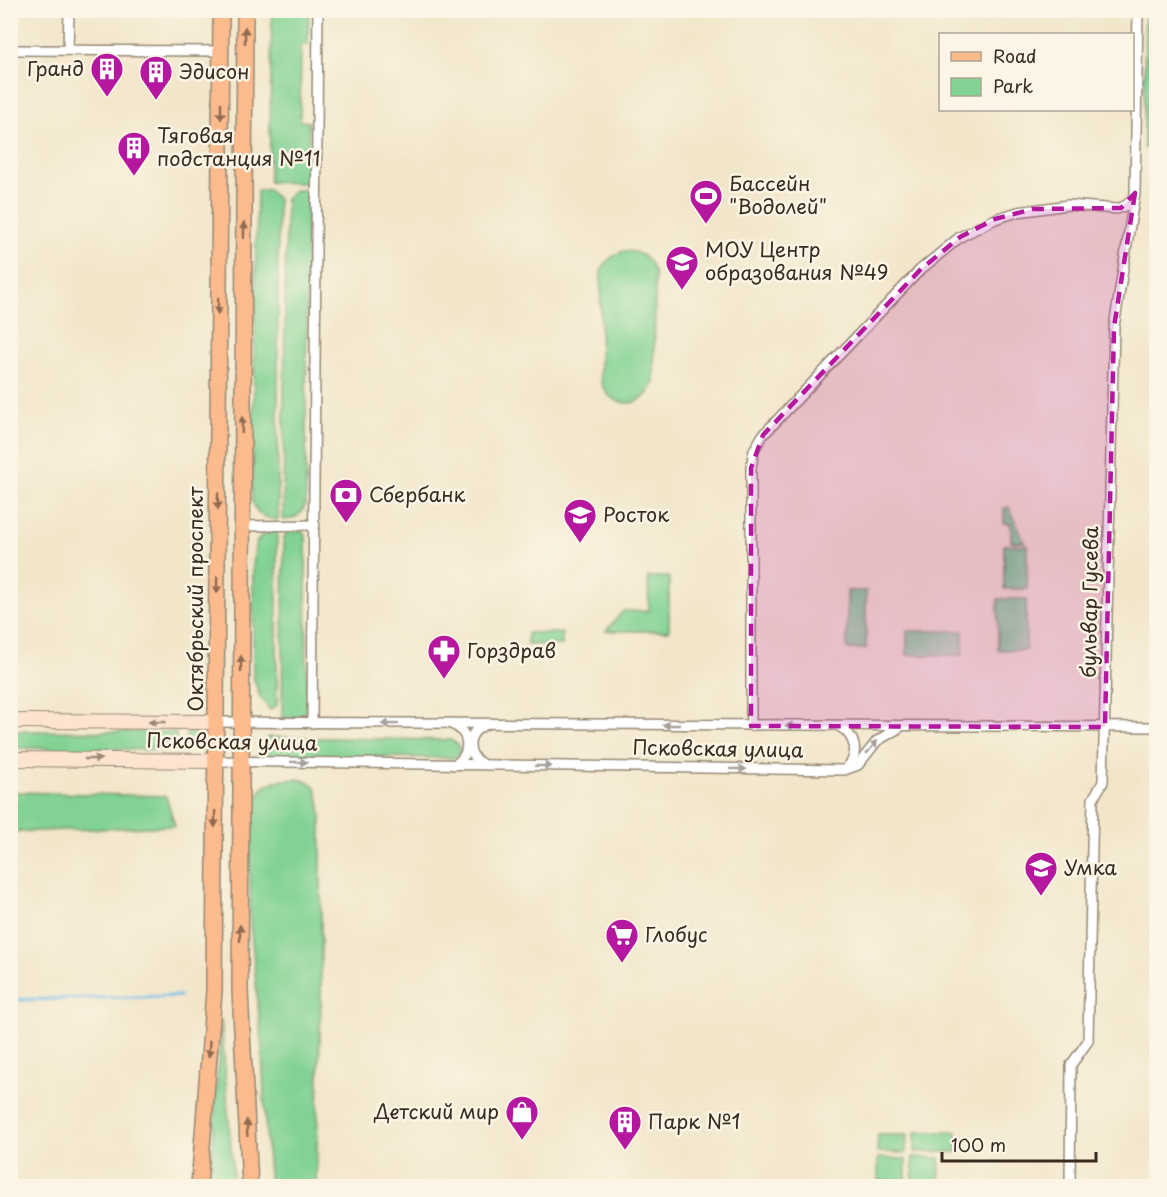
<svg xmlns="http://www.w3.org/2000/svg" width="1167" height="1197" font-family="'Playpen Sans',sans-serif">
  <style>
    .green { fill: #81d293; stroke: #5e7e58; stroke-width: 1.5 }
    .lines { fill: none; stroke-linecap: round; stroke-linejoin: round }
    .stream { stroke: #72bfec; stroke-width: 3 }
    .street-casing { stroke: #968874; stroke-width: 12 }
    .secondary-casing { stroke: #968874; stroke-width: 16 }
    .primary-casing { stroke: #968874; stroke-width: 18 }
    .street { stroke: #fff; stroke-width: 9 }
    .secondary { stroke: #fde4d1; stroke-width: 14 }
    .primary { stroke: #fbbb8d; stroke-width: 15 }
    .oneway { fill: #916b50 }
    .oneway2 { fill: #9c8778 }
    .oneway3 { fill: #a79f9a }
    .marked { fill: #b5179e; fill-opacity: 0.2; stroke: #b5179e; stroke-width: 4.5; stroke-dasharray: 12 8; stroke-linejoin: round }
    .labels { text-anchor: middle; stroke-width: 5; stroke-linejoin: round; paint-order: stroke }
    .poi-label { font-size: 20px; fill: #3b2a1e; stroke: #fcf5e5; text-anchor: start }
    .street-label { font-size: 20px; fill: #3b2a1e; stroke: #fcf5e5 }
  </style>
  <rect width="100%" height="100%" fill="#fcf5e5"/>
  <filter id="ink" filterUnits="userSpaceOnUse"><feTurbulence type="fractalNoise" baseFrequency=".0167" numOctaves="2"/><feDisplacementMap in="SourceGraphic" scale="12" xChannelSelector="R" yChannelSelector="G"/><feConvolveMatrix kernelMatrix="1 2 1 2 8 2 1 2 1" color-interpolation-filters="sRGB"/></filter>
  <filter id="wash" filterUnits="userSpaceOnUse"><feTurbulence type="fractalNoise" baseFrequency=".008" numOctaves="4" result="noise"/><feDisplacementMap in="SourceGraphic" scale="24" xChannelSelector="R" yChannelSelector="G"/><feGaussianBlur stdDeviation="1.35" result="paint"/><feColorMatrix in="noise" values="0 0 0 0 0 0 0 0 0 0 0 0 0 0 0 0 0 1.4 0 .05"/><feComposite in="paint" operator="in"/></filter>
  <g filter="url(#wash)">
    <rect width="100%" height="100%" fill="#f2e6ca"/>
    <g class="green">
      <polygon points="272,11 309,11 308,45 301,45 300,121 309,122 308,183 269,182"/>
      <polygon points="1145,11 1156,11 1156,148 1144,148"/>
      <path d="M 257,190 L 268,190 L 278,199 L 278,520 C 263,518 257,515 252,501 Z"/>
      <path d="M 295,190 L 307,190 L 306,500 C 304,513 297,520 283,520 L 286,198 Z"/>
      <path d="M 625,251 C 642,251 653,260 655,278 L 654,383 C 642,413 604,408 600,376 L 601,271 C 606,260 613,254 625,251 Z"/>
      <polygon points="1009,507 1024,542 1011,542 1011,524 1004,523 1004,508"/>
      <polygon points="277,530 277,705 270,710 260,697 253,677 253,568 255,545 260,537 268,532"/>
      <polygon points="301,531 306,536 307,708 305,712 297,719 282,718 284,537 288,532"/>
      <rect x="1004" y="545" width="23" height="44"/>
      <polygon points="648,577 669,577 669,631 606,631 623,611 649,611"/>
      <rect x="847" y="591" width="19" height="58"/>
      <rect x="998" y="599" width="28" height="51"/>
      <rect x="907" y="631" width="56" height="24"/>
      <rect x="527" y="633" width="35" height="12"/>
      <polygon points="11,731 176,732 176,750 11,748"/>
      <path d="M 186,733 C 194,733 202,731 204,741 L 201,747 L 186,749 Z"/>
      <polygon points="267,737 451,740 458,745 460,751 455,758 267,756"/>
      <path d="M 296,779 C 320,781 318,794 321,815 L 321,999 L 316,1186 L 270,1186 L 266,1138 L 262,1048 L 250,920 L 250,837 L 253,808 L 260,792 L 265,786 L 276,781 Z"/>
      <polygon points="11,792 166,796 175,826 11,832"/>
      <polygon points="221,1020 234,1186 210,1186"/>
      <rect x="915" y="1132" width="42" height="20"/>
      <polygon points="878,1135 907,1135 906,1153 877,1152"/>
      <polygon points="913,1157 940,1158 939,1186 913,1186"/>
      <polygon points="878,1158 906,1159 906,1181 878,1181"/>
    </g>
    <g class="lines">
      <polyline class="stream" points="10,1000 180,996"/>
    </g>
  </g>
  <g filter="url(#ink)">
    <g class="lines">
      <g class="street-casing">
        <g id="street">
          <polyline points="10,50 221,51"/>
          <polyline points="68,50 69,10"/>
          <polyline points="241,526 315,525"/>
          <polyline points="216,722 1156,727"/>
          <polyline points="312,723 318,10"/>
          <path d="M 451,724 C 471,731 472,755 454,765"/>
          <polyline points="751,726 751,468 754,450 763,435 920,270 960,237 995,219 1018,212 1068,205 1117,209 1127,205 1133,198"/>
          <path d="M 839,726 C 856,736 860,755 846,769"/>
          <polyline points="216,761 844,770 858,765 877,741 899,728"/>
          <path d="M 482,764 C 465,754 466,732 485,725"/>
          <polyline points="1070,1186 1071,1065 1088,1041 1093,799 1103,782 1114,327 1135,193 1138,10"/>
        </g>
      </g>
      <g class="secondary-casing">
        <g id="secondary">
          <polyline points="10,721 216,722"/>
          <polyline points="10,759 216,761"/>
        </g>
      </g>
      <g class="primary-casing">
        <g id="primary">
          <polyline points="245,10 240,991 250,1186"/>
          <polyline points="199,1186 214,991 221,10"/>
        </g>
      </g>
      <use href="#street" class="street"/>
      <use href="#secondary" class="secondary"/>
      <use href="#primary" class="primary"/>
    </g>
    <defs><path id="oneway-solid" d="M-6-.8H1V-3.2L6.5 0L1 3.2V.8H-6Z" transform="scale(1.5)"/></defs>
    <g class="oneway">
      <use href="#oneway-solid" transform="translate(245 35) rotate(-90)"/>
      <use href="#oneway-solid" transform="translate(221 111) rotate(90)"/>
      <use href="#oneway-solid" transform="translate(244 230) rotate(-89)"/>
      <use href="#oneway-solid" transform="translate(218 306) rotate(91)"/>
      <use href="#oneway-solid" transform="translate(242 425) rotate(-89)"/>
      <use href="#oneway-solid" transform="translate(218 501) rotate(90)"/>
      <use href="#oneway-solid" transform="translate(217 585) rotate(91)"/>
      <use href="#oneway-solid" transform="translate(241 664) rotate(-90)"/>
      <use href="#oneway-solid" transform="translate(215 819) rotate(91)"/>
      <use href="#oneway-solid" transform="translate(240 933) rotate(-90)"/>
      <use href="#oneway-solid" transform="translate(209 1049) rotate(94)"/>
      <use href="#oneway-solid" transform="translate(247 1128) rotate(-93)"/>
    </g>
    <g class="oneway2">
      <use href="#oneway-solid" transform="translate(157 722) rotate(-180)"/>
      <use href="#oneway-solid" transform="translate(93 759)"/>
    </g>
    <g class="oneway3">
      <use href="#oneway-solid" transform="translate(390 724) rotate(-180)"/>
      <use href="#oneway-solid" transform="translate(671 725) rotate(-180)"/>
      <use href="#oneway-solid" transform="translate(794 726) rotate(-180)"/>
      <use href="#oneway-solid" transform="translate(872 747) rotate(-51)"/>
      <use href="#oneway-solid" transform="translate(299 762) rotate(1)"/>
      <use href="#oneway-solid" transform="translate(543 766) rotate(1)"/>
      <use href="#oneway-solid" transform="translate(738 769) rotate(1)"/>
    </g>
  </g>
  <path class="marked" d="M 1135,193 L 1114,327 L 1105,727 L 751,726 L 751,468 L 763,435 L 920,270 L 960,237 L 995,219 L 1033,209 L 1121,208 Z"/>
  <defs>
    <g id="building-pin" transform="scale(1.725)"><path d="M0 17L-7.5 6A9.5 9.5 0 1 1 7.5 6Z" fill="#b5179e" stroke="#fcf5e5"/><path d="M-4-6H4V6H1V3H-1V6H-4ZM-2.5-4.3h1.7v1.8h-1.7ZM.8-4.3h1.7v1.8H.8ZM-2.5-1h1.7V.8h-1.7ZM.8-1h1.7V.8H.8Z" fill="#fff"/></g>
    <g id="stadium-pin" transform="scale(1.725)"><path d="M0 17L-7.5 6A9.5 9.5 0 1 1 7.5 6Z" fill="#b5179e" stroke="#fcf5e5"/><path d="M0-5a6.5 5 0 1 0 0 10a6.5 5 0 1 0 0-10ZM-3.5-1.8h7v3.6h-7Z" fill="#fff"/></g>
    <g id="school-pin" transform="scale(1.725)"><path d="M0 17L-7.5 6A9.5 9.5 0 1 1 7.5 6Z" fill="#b5179e" stroke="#fcf5e5"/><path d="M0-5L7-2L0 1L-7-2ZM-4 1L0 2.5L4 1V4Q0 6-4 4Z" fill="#fff"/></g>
    <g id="bank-pin" transform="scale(1.725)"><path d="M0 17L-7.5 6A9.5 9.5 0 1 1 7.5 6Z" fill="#b5179e" stroke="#fcf5e5"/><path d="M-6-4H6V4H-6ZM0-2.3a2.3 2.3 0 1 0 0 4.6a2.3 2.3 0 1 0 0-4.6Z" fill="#fff"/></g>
    <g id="pharmacy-pin" transform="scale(1.725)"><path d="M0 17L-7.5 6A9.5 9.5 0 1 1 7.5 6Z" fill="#b5179e" stroke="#fcf5e5"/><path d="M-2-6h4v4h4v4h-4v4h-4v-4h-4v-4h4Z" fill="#fff"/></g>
    <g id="supermarket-pin" transform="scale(1.725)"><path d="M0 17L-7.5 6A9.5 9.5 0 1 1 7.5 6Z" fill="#b5179e" stroke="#fcf5e5"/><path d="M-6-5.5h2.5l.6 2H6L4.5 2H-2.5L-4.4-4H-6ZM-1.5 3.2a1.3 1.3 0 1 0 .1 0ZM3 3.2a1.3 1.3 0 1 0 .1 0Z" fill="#fff"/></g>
    <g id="shop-pin" transform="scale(1.725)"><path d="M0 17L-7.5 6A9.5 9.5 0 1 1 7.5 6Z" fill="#b5179e" stroke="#fcf5e5"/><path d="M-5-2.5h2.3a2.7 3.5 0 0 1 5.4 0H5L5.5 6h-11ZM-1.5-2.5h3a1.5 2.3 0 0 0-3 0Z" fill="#fff"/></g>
  </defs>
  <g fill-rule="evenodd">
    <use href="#building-pin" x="107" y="69"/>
    <use href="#building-pin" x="156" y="72"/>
    <use href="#building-pin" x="134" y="148"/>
    <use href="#stadium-pin" x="706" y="196"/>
    <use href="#school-pin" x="682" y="262"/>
    <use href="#bank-pin" x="346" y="495"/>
    <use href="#school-pin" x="580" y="515"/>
    <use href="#pharmacy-pin" x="444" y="651"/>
    <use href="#school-pin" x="1041" y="868"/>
    <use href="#supermarket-pin" x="622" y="935"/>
    <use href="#shop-pin" x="522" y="1112"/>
    <use href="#building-pin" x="625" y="1122"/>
  </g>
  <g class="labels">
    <g class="poi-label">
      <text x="84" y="76" text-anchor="end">Гранд</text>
      <text x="179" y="79">Эдисон</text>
      <text x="157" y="143">Тяговая<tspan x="157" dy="23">подстанция №11</tspan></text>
      <text x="729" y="191">Бассейн<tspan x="729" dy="23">"Водолей"</tspan></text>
      <text x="705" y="257">МОУ Центр<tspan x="705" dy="23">образования №49</tspan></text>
      <text x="369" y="502">Сбербанк</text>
      <text x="603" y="522">Росток</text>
      <text x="467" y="658">Горздрав</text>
      <text x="1064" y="875">Умка</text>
      <text x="645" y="942">Глобус</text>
      <text x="499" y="1119" text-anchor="end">Детский мир</text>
      <text x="648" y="1129">Парк №1</text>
    </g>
    <g class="street-label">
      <text transform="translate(196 599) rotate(-90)" y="7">Октябрьский проспект</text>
      <text transform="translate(1090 602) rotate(-89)" y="7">бульвар Гусева</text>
      <text transform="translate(232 742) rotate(1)" y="7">Псковская улица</text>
      <text transform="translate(718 749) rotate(1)" y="7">Псковская улица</text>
    </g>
  </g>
  <rect width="1167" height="1197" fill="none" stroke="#fcf5e5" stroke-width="36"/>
  <rect x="939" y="33" width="195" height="78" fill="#fcf5e5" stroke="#afa495" stroke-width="1.5"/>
  <rect x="951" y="52" width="30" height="9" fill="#fbbb8d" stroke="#afa495" stroke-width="1.5"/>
  <text x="993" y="63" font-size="18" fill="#3b2a1e">Road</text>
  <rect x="951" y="78" width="30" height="18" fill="#81d293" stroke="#afa495" stroke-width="1.5"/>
  <text x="993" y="93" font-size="18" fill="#3b2a1e">Park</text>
  <path d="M942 1152v9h154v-9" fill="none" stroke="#3b2a1e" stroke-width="3"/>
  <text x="951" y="1152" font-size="18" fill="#3b2a1e" stroke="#fcf5e5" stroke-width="4.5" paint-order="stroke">100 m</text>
</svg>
